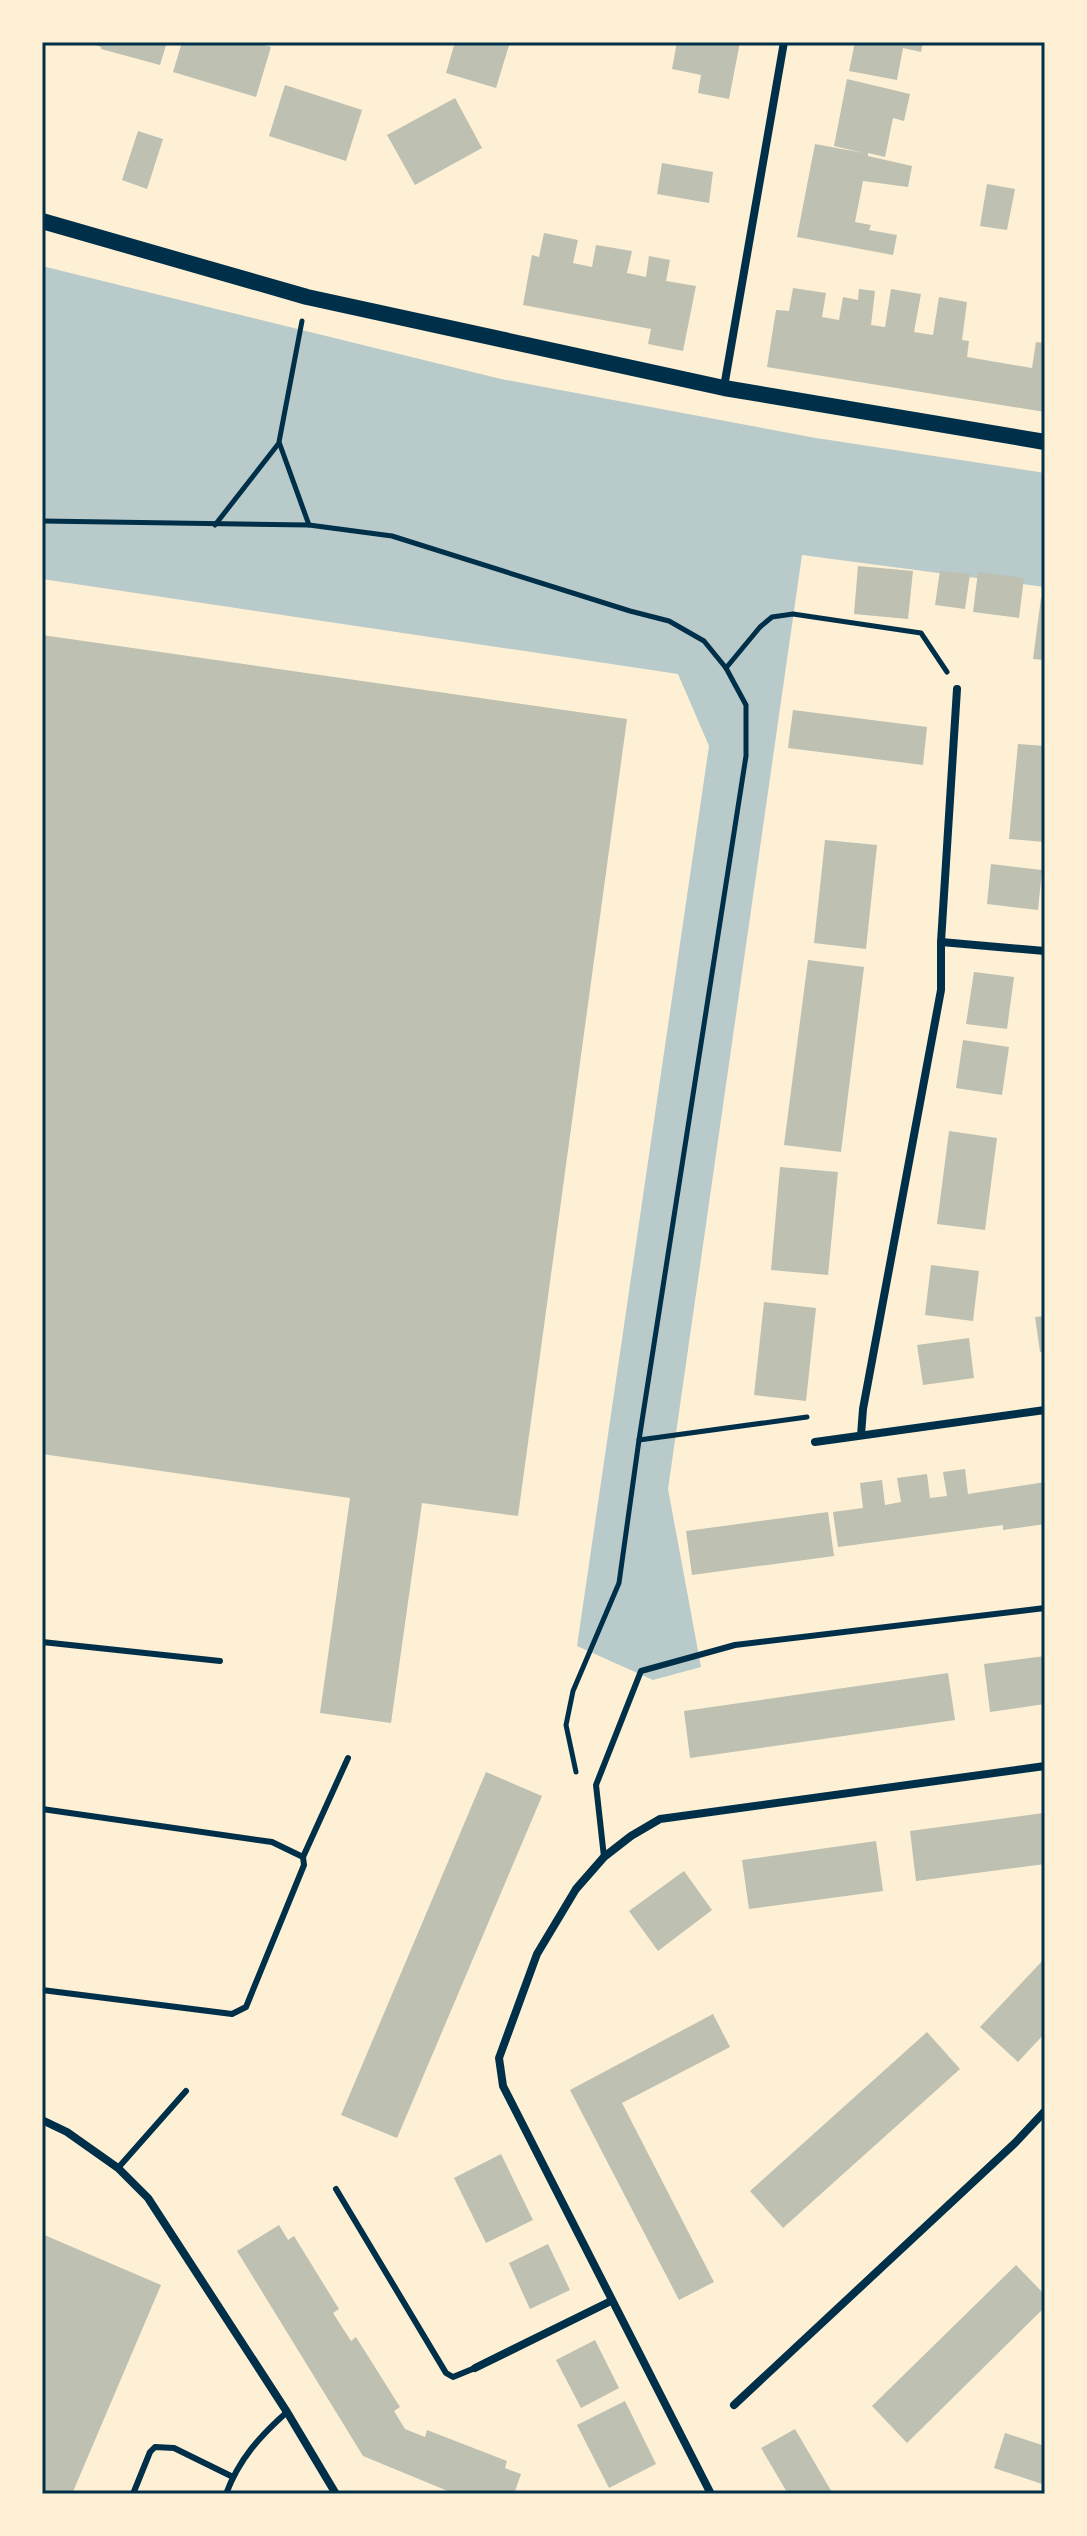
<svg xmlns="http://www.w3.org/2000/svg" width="1087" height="2536" font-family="'Nunito Sans',sans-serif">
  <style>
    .green { fill: #b9caca }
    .building { fill: #bec0b2 }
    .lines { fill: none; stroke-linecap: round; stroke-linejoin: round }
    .path { stroke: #003049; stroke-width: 5 }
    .service { stroke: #003049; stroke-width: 6 }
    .minor { stroke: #003049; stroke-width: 8 }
    .secondary { stroke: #003049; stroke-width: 16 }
    .neatline { fill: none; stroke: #003049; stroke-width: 3 }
  </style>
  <rect width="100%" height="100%" fill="#fdf0d5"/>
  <polygon class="green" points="42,266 501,379 816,438 1045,473 1045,587 802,555 668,1489 701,1667 653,1680 577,1646 709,746 678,674 42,579"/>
  <g class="building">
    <polygon points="88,42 167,42 160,65 101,49 101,47"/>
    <polygon points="182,42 254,42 271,47 256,97 173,72"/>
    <polygon points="455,42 510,42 496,88 446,73"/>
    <polygon points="677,42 740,42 729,99 698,93 701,75 672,69"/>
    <polygon points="855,42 923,42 921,52 903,48 897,80 849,71"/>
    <polygon points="847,79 910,94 904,121 893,118 885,157 868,153 868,156 912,166 908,187 863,181 855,222 871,225 869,230 897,235 893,255 797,237 815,144 864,153 834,146"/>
    <polygon points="285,85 362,110 346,161 269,136"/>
    <polygon points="455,98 482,148 415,185 387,135"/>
    <polygon points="138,131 163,139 147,189 122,180"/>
    <polygon points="662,163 713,172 709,203 657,194"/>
    <polygon points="987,184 1015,189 1007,230 980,226"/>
    <polygon points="544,233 578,240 573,263 592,267 596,245 632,251 627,273 646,277 649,256 670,260 666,281 696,286 683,351 648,344 651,329 523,305 532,255 539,257"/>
    <polygon points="793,288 826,293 822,317 839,320 843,297 858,300 859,289 875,291 871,325 885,327 891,289 921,294 914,332 933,335 939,297 967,302 962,340 969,341 967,357 1032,368 1036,342 1045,343 1045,412 767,367 776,310 789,311"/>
    <polygon points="858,566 913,571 908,619 854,614"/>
    <polygon points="940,571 970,574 965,609 935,605"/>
    <polygon points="978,572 1024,578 1019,618 973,612"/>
    <polygon points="1041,598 1045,598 1045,660 1033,659"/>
    <polygon points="42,635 627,719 518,1516 422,1503 391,1723 320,1713 350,1498 42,1454"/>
    <polygon points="793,710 927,727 923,765 788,748"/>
    <polygon points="1018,744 1045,746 1045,842 1009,839"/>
    <polygon points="825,840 877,845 866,949 814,943"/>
    <polygon points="991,864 1042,870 1038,910 987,904"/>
    <polygon points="808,960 864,967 841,1152 784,1145"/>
    <polygon points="974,972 1014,977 1007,1029 966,1024"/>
    <polygon points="963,1040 1009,1047 1002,1095 956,1088"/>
    <polygon points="949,1131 997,1138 985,1230 937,1224"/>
    <polygon points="780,1167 838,1172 828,1275 771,1270"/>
    <polygon points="931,1265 979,1271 973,1321 925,1315"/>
    <polygon points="764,1302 816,1308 806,1401 754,1395"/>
    <polygon points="1045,1316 1045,1351 1040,1352 1035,1317"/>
    <polygon points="969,1338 974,1378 923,1385 917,1345"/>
    <polygon points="965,1469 968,1494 1045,1482 1045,1524 1003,1530 1003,1525 838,1547 833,1512 863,1508 860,1483 882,1480 885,1505 901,1502 897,1478 927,1474 930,1498 947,1496 943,1472"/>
    <polygon points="828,1512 834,1556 692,1575 686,1531"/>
    <polygon points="1045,1656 1045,1704 990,1712 984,1664"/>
    <polygon points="948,1673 955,1720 690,1758 684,1711"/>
    <polygon points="486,1772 542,1796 397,2138 341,2115"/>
    <polygon points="1043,1813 1045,1864 916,1881 910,1831"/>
    <polygon points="876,1841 883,1891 749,1909 742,1860"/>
    <polygon points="684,1871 712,1910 658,1951 629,1911"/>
    <polygon points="1045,1958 1045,2033 1018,2062 980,2027"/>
    <polygon points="713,2014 730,2047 622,2103 714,2282 679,2300 570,2090"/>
    <polygon points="927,2032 960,2069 783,2228 750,2191"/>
    <polygon points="501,2154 533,2220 486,2243 454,2178"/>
    <polygon points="279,2225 288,2240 294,2236 339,2309 333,2313 351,2341 356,2337 400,2407 394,2411 405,2429 425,2437 427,2430 507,2461 505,2468 521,2474 514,2494 455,2494 363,2456 237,2251"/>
    <polygon points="42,2234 161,2285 72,2494 42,2494"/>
    <polygon points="548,2244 570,2290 530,2309 509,2263"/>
    <polygon points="1016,2265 1045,2295 1045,2307 907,2443 872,2406"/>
    <polygon points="595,2340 619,2388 581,2408 556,2360"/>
    <polygon points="625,2401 656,2464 609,2488 577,2425"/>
    <polygon points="795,2429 833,2494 788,2494 761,2448"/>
    <polygon points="1005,2433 1045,2446 1045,2485 994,2468"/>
  </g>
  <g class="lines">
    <g class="path">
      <polyline points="302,321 279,442 309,525"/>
      <polyline points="42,521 309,525 392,536 630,611 669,621 704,641 726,668 746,705 746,756 639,1440 619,1583 573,1691 566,1725 576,1772"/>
      <polyline points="215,525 279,443"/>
      <polyline points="726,668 760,627 772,617 793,614 921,633 947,672"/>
      <polyline points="639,1440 807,1417"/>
    </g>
    <g class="service">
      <polyline points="42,1642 220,1661"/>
      <polyline points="42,1809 272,1842 303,1857 304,1865 246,2007 232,2014 42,1990"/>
      <polyline points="303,1857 348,1758"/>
      <polyline points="604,1857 596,1785 641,1671 735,1645 1045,1608"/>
      <polyline points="118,2168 186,2091"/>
      <polyline points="336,2189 446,2373 453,2377 475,2368"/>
      <polyline points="133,2494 150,2452 155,2447 174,2448 233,2477"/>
      <path d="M 226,2494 C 239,2459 260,2436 287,2412"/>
    </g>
    <g class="minor">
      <polyline points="724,387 784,42"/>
      <polyline points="941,942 1045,951"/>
      <polyline points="861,1435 863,1409 941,990 941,942 957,689"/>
      <polyline points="815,1442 1045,1410"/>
      <polyline points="42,2120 67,2132 118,2168 148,2198 287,2412 336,2494"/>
      <polyline points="475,2368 611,2301"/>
      <polyline points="734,2405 1015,2143 1045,2111"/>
      <polyline points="711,2494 503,2086 499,2058 537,1954 576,1889 604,1857 631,1836 660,1819 1045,1766"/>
    </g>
    <polyline class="secondary" points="42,221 307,297 724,388 1045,442"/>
  </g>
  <rect width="1087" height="2536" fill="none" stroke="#fdf0d5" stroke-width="88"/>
  <rect x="44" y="44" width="999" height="2448" class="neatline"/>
</svg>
